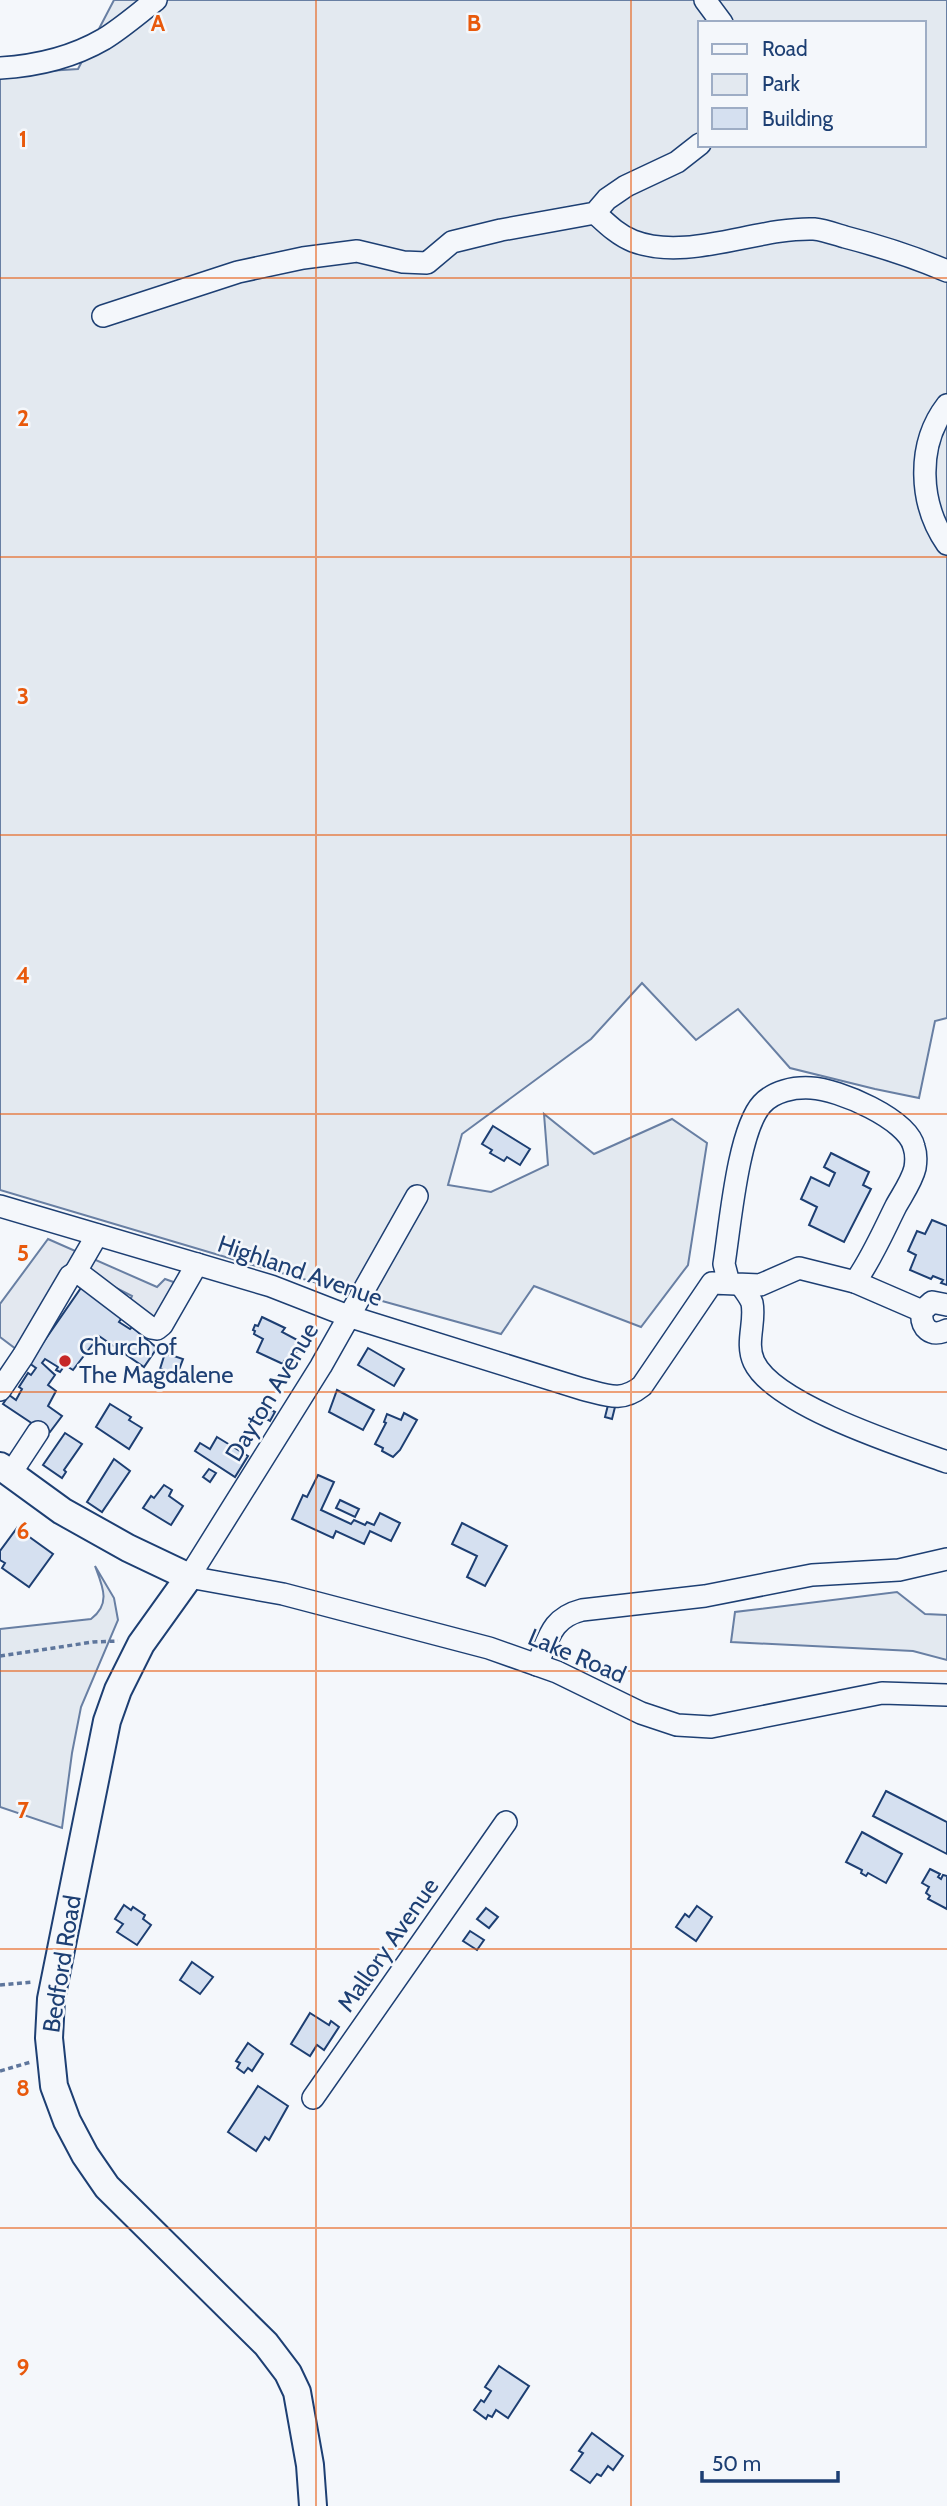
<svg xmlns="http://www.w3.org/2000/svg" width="947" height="2506" font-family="Cabin,sans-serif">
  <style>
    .green { fill: #e3e9f0; stroke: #687fa3; stroke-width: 2; fill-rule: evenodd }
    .parking { fill: #e3e8f0; stroke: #687fa3; stroke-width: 2 }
    .building { fill: #d5e0f0; stroke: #1d3f73; stroke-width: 2 }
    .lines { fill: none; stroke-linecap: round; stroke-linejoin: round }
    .minor-casing { stroke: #1d3f73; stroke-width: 24 }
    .major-casing { stroke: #1d3f73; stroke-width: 30 }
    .path { stroke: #5e769c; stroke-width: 3.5; stroke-dasharray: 5 3.5; stroke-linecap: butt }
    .minor { stroke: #f4f7fb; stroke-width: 21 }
    .major { stroke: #f4f7fb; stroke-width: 26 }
    .grid { fill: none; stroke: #e8590c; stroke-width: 2; stroke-opacity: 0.55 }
    .poi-dot { fill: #c62828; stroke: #f4f7fb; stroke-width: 2.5 }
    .labels { text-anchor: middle; stroke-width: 5; stroke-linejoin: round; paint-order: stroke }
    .street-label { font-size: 24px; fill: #1d3f73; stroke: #f4f7fb }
    .poi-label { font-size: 24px; fill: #1d3f73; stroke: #f4f7fb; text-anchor: start }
    .grid-label { font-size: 23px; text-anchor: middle; font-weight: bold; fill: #e8590c; stroke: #f4f7fb; stroke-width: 5; stroke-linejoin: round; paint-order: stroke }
  </style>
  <rect width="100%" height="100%" fill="#f4f7fb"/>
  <g class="green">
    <path d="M 114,0 L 947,0 L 947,1018 L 935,1021 L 919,1098 L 875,1089 L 790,1068 L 738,1009 L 696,1040 L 642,983 L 591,1039 L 462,1134 L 448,1185 L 491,1192 L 548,1165 L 544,1114 L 594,1154 L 672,1119 L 707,1143 L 688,1265 L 641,1327 L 534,1286 L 501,1334 L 249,1264 L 0,1190 L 0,74 L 78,69 ZM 700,23 L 924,23 L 924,145 L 700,145 Z"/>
    <path d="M 95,1566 L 114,1598 L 118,1620 L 81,1707 L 72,1753 L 62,1828 L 0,1807 L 0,1629 L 91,1619 C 111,1604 103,1587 95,1566 Z"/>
    <polygon points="897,1592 925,1614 947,1615 947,1660 913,1651 731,1642 735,1612"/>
  </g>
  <polygon class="parking" points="48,1239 157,1287 165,1279 179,1284 152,1322 128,1305 132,1296 73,1266 16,1349 0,1337 0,1304"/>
  <g class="building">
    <polygon points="493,1126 530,1149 520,1165 507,1157 504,1161 490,1153 492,1150 482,1144"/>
    <polygon points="831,1153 869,1172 863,1185 871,1189 844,1242 809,1225 817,1207 801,1199 811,1177 829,1186 835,1173 824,1167"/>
    <polygon points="932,1220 947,1226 947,1285 941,1283 943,1280 933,1276 931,1279 910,1270 916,1255 908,1251 917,1231 925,1234"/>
    <polygon points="83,1285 123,1316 119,1322 130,1329 132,1327 157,1348 144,1367 99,1336 73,1370 65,1365 60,1372 56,1370 58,1367 45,1359 42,1363 55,1375 48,1385 56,1391 48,1406 62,1416 50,1432 35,1422 33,1424 3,1404 9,1395 16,1400 22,1389 19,1387 28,1373 31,1375 36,1368 29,1363"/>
    <polygon points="262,1317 285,1328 282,1332 301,1342 291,1364 284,1361 283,1364 257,1352 263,1339 254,1334 255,1331 253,1330 255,1325 258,1326"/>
    <polygon points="368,1348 404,1369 394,1386 358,1365"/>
    <polygon points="165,1353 183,1359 177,1375 160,1369"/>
    <polygon points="337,1390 374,1410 363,1430 329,1412"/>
    <polygon points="110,1404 131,1417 129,1420 142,1428 129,1449 96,1427"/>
    <polygon points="262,1405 275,1412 270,1421 257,1414"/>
    <polygon points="608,1405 615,1407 612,1419 605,1417"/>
    <polygon points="404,1413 417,1420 400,1450 393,1457 382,1451 383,1448 375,1444 386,1423 384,1422 387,1414 401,1420"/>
    <polygon points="65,1433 82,1444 64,1470 66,1472 62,1478 43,1465"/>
    <polygon points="217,1437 248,1456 235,1477 195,1451 200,1443 210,1449"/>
    <polygon points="114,1459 130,1471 102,1512 87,1502"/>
    <polygon points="209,1469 216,1473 210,1482 203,1477"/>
    <polygon points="318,1475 334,1482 321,1510 351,1524 354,1520 365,1525 367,1522 374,1525 380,1513 400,1523 391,1541 370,1531 364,1544 336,1531 333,1538 292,1519 303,1495 307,1497"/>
    <polygon points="164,1485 172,1490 169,1496 183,1506 171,1525 143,1508 151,1496 154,1498"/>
    <polygon points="340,1500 359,1509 355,1517 336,1508"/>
    <polygon points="462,1523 507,1546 485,1586 467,1577 477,1556 452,1544"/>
    <polygon points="17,1528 53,1554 29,1587 2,1568 5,1563 0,1560 0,1551"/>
    <polygon points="886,1791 947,1822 947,1854 873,1816"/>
    <polygon points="862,1832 902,1854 886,1883 868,1873 866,1876 861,1873 862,1870 846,1862"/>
    <polygon points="930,1869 940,1874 938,1877 941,1879 943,1875 947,1876 947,1909 928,1899 930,1896 926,1893 929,1887 922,1883"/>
    <polygon points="124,1905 131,1910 133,1907 145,1915 143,1919 151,1925 137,1945 117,1932 123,1924 115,1919"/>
    <polygon points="697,1906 712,1917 696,1941 676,1927 685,1914 689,1917"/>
    <polygon points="486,1908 498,1917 489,1928 477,1919"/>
    <polygon points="470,1931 484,1940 477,1950 463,1941"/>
    <polygon points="192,1962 213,1977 200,1994 180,1980"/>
    <polygon points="310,2013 329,2025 331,2021 339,2027 324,2050 317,2045 310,2056 291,2044"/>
    <polygon points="248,2043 263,2054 252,2071 248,2068 244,2073 237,2068 240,2063 236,2061"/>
    <polygon points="258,2086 288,2106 269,2140 265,2137 256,2151 228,2132"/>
    <polygon points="499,2366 529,2386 508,2418 496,2410 492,2417 488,2415 486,2419 474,2410 481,2400 484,2402 491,2391 485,2387"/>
    <polygon points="592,2433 623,2456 613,2470 608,2466 601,2476 597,2474 590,2483 571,2470 583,2453 579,2451"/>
  </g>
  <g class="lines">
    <g class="minor-casing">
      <g id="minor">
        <polyline points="705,0 722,23"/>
        <path d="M 0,68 C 35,66 73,57 104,39 C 122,28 139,13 156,0"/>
        <path d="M 595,213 C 607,224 618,235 633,241 C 687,262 757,227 814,229 C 824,230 835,234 845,237 C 880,246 914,257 947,271"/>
        <polyline points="103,316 238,272 303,258 357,251 403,262 427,263 452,242 501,230 595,213 607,199 626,186 677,162 700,144"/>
        <path d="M 947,405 C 916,445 919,504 947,544"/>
        <polyline points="417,1196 321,1366 189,1577 283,1594 489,1648 557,1672 641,1713 677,1725 711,1727 882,1693 947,1695"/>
        <path d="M 0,1206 L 271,1286 L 348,1316 L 582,1389 C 607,1395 621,1403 642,1386 L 712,1283 L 760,1285 L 799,1268 L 855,1282 C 872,1258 883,1232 896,1206 C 902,1195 912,1181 915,1168 C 916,1162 916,1153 914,1147 C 908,1119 838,1089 811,1088 C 794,1087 774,1091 762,1104 C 738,1130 730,1226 724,1264 L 729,1283"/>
        <polyline points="75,1273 97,1235"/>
        <polyline points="855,1282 922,1311"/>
        <path d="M 741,1285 C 744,1290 750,1297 752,1303 C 756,1322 745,1343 754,1362 C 774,1405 902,1446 947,1462"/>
        <path d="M 947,1305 L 932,1302 L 922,1311 C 920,1328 931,1338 947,1330"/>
        <polyline points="0,1390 23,1356 70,1276 75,1273 80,1274 151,1328 157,1329 162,1325 197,1264"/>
        <polyline points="11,1473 38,1432"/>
        <path d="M 537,1665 C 549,1638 551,1618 582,1610 L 705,1596 L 812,1575 L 899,1570 L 947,1559"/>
        <polyline points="313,2098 506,1822"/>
      </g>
    </g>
    <g class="major-casing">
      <polyline id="major" points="0,1466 62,1511 128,1548 189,1577 141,1644 118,1690 107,1721 51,1999 49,2038 54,2086 67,2121 85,2155 107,2187 266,2344 288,2373 297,2392 310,2465 313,2506"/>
    </g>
    <g class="path">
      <polyline points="0,1656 93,1642 118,1641"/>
      <polyline points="0,1985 33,1982"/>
      <polyline points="0,2071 31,2062"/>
    </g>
    <use href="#minor" class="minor"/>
    <use href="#major" class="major"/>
  </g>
  <path class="grid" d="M 316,0 L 316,2506M 631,0 L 631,2506M 0,278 L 947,278M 0,557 L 947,557M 0,835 L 947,835M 0,1114 L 947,1114M 0,1392 L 947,1392M 0,1671 L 947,1671M 0,1949 L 947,1949M 0,2228 L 947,2228"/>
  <circle class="poi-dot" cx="65" cy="1361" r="7"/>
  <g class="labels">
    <g class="street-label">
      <text transform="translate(300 1271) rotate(19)" y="8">Highland Avenue</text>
      <text transform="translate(272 1392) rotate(-59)" y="8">Dayton Avenue</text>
      <text transform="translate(577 1656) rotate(23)" y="8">Lake Road</text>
      <text transform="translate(388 1945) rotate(-55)" y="8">Mallory Avenue</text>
      <text transform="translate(62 1964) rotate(-81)" y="8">Bedford Road</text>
    </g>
    <g class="poi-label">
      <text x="79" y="1355">Church of<tspan x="79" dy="28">The Magdalene</tspan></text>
    </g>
  </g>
  <g class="grid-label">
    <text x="158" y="31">A</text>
    <text x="474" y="31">B</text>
    <text x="23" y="147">1</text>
    <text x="23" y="426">2</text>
    <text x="23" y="704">3</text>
    <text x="23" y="983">4</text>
    <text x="23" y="1261">5</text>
    <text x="23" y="1539">6</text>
    <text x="23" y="1818">7</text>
    <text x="23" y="2096">8</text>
    <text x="23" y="2375">9</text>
  </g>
  <rect x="698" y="21" width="228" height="126" fill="#f4f7fb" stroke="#9eadc5" stroke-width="2"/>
  <rect x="712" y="44" width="35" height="10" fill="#f4f7fb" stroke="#9eadc5" stroke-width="2"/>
  <text x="762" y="56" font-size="21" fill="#1d3f73">Road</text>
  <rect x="712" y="74" width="35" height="21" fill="#e3e9f0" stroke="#9eadc5" stroke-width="2"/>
  <text x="762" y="91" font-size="21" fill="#1d3f73">Park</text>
  <rect x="712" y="108" width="35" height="21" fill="#d5e0f0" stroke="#9eadc5" stroke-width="2"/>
  <text x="762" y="126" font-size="21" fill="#1d3f73">Building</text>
  <path d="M702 2471v10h136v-10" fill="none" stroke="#1d3f73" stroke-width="3.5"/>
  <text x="712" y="2471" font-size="21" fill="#1d3f73" stroke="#f4f7fb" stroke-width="5" paint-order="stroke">50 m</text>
</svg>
